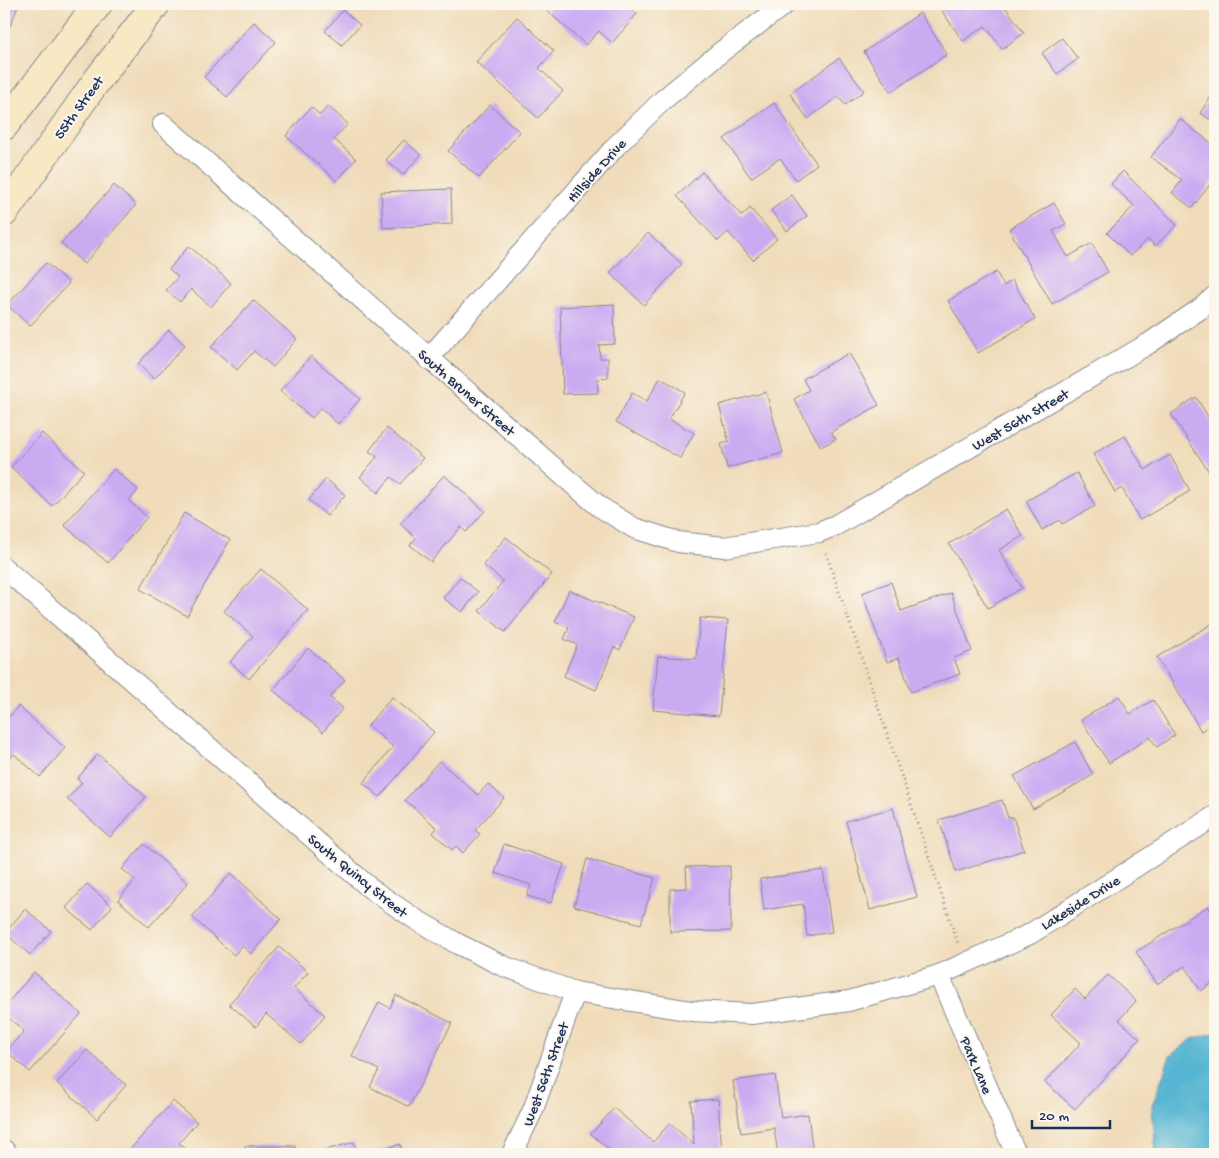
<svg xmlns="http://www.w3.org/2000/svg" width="1219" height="1158" font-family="'Gochi Hand',sans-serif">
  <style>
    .water { fill: #54b5d2; stroke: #387298 }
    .building { fill: #caabf2 }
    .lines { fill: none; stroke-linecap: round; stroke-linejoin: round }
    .street-casing { stroke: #86868c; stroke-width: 22 }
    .secondary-casing { stroke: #86868c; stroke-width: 30 }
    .path { stroke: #86868c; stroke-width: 3; stroke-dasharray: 1 4; stroke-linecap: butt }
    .street { stroke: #fff; stroke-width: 20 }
    .secondary { stroke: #f8e8c3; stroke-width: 28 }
    .labels { text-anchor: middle; stroke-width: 4; stroke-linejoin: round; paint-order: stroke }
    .street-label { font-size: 15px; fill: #1b2f5e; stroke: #fbf7ec }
  </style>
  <rect width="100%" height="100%" fill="#fbf7ec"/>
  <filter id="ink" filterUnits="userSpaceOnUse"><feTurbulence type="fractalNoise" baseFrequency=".02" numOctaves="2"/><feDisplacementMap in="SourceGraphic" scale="10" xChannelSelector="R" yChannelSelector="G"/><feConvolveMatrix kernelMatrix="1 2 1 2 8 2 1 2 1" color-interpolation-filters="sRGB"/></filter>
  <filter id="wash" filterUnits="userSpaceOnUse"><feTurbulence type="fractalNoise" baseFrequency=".0096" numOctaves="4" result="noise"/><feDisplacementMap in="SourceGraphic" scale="20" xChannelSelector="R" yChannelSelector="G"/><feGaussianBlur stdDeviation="1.12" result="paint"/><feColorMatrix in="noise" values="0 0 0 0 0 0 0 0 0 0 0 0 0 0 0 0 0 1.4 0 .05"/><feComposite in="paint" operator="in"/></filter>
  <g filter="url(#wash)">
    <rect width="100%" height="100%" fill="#f0dcba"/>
    <polygon class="water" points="1215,1033 1215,1154 1156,1154 1152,1106 1170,1056 1192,1039"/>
    <g id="blocks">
      <g class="building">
        <polygon points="4,4 19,4 10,26 4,23"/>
        <polygon points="553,4 626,4 637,14 612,43 599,31 586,45 547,11"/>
        <polygon points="937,4 1003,4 1024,33 1002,49 985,26 963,41"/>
        <polygon points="343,10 360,25 342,45 325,31"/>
        <polygon points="920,13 947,54 891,92 864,52"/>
        <polygon points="517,17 554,51 539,68 563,91 538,118 476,62"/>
        <polygon points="254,22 276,42 227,97 204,77"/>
        <polygon points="1062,38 1078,59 1057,74 1042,53"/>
        <polygon points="839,58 864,91 845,105 838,96 808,119 790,94"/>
        <polygon points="1215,91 1215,123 1200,113"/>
        <polygon points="774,103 817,164 796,180 780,158 751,178 724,139"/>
        <polygon points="490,105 520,132 479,178 448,151"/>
        <polygon points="328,106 348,124 334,139 356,159 337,181 286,136 311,107 320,115"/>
        <polygon points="1180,119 1215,146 1215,178 1192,208 1172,193 1182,180 1151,157"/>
        <polygon points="404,140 421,155 403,175 386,160"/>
        <polygon points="1123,171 1177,225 1155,246 1148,239 1130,256 1107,233 1134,206 1111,184"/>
        <polygon points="702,172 742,216 750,208 777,239 753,260 728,232 718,241 677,196"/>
        <polygon points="114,185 136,205 84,264 61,243"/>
        <polygon points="451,189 452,224 383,228 381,192"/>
        <polygon points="792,195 807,216 787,231 771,210"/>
        <polygon points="1054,203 1066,224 1053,231 1068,257 1092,243 1108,272 1052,304 1009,229"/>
        <polygon points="648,233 682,264 644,305 610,273"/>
        <polygon points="189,246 231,283 211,307 191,289 180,302 166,290 178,277 169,269"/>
        <polygon points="46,263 69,283 30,326 7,305"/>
        <polygon points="996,272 1004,286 1012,280 1035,319 978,353 948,301"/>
        <polygon points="253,300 297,339 273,367 254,351 237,370 211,347"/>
        <polygon points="614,304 615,344 599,345 600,358 608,358 608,378 597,379 598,393 563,394 560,307"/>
        <polygon points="169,330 185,345 154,379 138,364"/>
        <polygon points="849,353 879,405 831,432 836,439 821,447 794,399 809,390 803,379"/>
        <polygon points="311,356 360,399 338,424 321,408 312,418 280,391"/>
        <polygon points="660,378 685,392 669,419 694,433 680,458 616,422 632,393 647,401"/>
        <polygon points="766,392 783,453 727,468 721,444 729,442 719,405"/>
        <polygon points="1196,397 1215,428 1215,473 1211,475 1171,414"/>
        <polygon points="387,428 423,458 400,484 391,477 378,493 360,477 377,457 369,451"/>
        <polygon points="42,433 84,471 52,506 11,467"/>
        <polygon points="1125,436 1145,470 1170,455 1190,491 1140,520 1122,488 1115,492 1093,454"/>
        <polygon points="114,469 138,490 129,501 147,517 108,563 64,525"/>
        <polygon points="1077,473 1095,506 1062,524 1060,520 1042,530 1026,501"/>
        <polygon points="444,475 485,511 466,532 461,527 431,562 410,545 416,538 400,524"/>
        <polygon points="326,479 345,495 327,516 309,500"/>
        <polygon points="1006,509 1023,536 999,550 1022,588 988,608 949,544"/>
        <polygon points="184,513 230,540 187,616 140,589"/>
        <polygon points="506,537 552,574 505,632 479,611 503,581 483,565"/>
        <polygon points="261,569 308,610 249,679 230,662 253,636 224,611"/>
        <polygon points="460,577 478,592 462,612 443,598"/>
        <polygon points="891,582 901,611 951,593 972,651 954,658 960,674 911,692 899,658 887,662 862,593"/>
        <polygon points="569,590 634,617 620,650 614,647 596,690 564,676 577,645 564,639 569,628 555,622"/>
        <polygon points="700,618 728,620 719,716 653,710 658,656 696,659"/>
        <polygon points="1215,622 1215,683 1210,686 1215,695 1215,722 1201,731 1157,657"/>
        <polygon points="308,648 345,680 330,697 343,708 323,732 273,690"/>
        <polygon points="1119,696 1130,714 1153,700 1175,735 1157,747 1150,737 1109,763 1081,720"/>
        <polygon points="392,697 434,732 380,797 363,783 393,747 368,725"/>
        <polygon points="18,706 65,748 40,777 14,754 4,766 4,723"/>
        <polygon points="1075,742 1093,775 1033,809 1014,776"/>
        <polygon points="98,754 146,797 110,837 67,799 82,783 77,779"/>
        <polygon points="439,761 478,795 488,784 504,798 475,830 480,834 463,853 456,846 452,850 433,833 437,828 405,800"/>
        <polygon points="1002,800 1008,818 1013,817 1024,850 956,872 939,820"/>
        <polygon points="893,808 917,897 870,910 846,821"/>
        <polygon points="144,844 188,883 149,927 118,900 135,880 122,869"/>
        <polygon points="504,844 564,864 551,903 527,896 531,885 495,873"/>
        <polygon points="587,859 655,878 641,924 574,906"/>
        <polygon points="730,866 731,931 670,932 670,889 687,888 686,867"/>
        <polygon points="823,870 832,932 807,936 803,904 764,910 760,879"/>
        <polygon points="231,873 281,919 251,954 242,946 234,955 192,917"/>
        <polygon points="87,884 112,906 92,930 66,908"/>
        <polygon points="1208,906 1215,917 1215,981 1201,991 1185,966 1157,984 1136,952"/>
        <polygon points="25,909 51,931 30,955 5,933"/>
        <polygon points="279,947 308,972 294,988 325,1015 301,1044 266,1014 256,1027 229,1004"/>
        <polygon points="34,972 81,1014 30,1072 6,1051 24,1031 4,1014 4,1007"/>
        <polygon points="1108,975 1136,1001 1119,1020 1140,1039 1075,1109 1045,1082 1081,1043 1051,1015 1075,989 1085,999"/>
        <polygon points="396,995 452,1023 409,1107 370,1087 379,1070 352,1056 379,1002 390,1008"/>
        <polygon points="87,1050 126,1085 97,1119 57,1083"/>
        <polygon points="775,1075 781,1118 808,1114 813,1154 778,1154 774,1128 741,1133 733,1081"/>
        <polygon points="718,1099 722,1154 614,1154 591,1134 614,1108 653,1142 670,1123 694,1145 691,1101"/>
        <polygon points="173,1101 197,1122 179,1143 192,1154 129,1154 127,1153"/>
        <polygon points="354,1142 357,1154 319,1154 318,1152"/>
        <polygon points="400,1144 403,1154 366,1154"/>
        <rect x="245" y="1146" width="50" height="8"/>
      </g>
    </g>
  </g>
  <g filter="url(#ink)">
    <use href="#blocks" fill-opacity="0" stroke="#86868c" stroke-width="1"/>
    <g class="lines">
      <g class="street-casing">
        <g id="street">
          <polyline points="163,124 568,480 600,507 634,528 678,542 724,547 819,532 836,525 1148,344 1200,309 1215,296"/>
          <polyline points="428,359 616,146 663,100 721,52 785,4"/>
          <polyline points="4,568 371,889 415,919 458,944 503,966 575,992 692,1011 752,1014 849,1001 939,975 1030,934 1215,816"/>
          <polyline points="939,975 1016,1154"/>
          <polyline points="4,1150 8,1154"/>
          <polyline points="512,1154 533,1110 575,992"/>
        </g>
      </g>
      <g class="secondary-casing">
        <g id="secondary">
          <polyline points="4,126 98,4"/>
          <polyline points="4,213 95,83 156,4"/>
        </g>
      </g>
      <polyline class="path" points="826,553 958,943"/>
      <use href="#street" class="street"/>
      <use href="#secondary" class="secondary"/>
    </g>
  </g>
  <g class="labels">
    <g class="street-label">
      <text transform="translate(78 107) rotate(-54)" y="5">55th Street</text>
      <text transform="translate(596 170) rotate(-48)" y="5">Hillside Drive</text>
      <text transform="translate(467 392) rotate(41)" y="5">South Bruner Street</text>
      <text transform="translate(1020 419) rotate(-30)" y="5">West 56th Street</text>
      <text transform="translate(358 875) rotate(39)" y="5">South Quincy Street</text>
      <text transform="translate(1080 902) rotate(-32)" y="5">Lakeside Drive</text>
      <text transform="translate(977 1065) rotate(67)" y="5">Park Lane</text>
      <text transform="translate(545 1074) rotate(-70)" y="5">West 56th Street</text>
    </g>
  </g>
  <rect width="1219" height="1158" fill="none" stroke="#fbf7ec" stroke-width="20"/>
  <path d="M1032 1120v8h78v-8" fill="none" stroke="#1b2f5e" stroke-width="2.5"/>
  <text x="1039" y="1120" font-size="15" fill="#1b2f5e" stroke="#fbf7ec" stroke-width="4" paint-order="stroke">20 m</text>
</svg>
